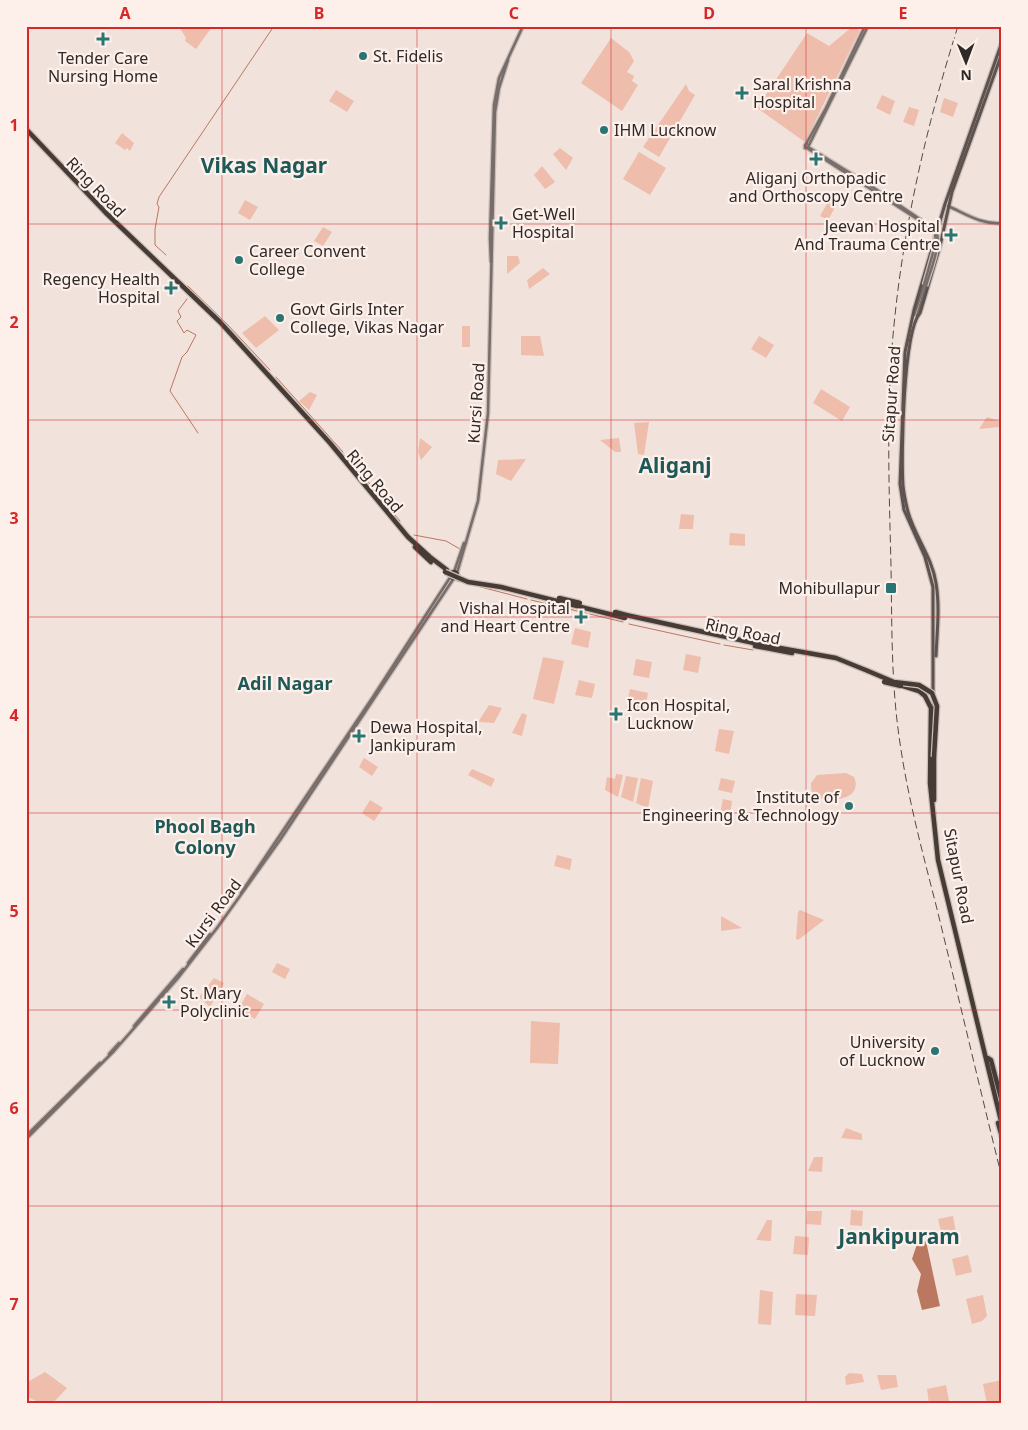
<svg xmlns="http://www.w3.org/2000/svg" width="1028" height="1430" font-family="'Noto Sans',sans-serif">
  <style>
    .green { fill: #eebdab }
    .water { fill: #b9785f }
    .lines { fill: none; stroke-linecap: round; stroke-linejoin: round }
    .stream { stroke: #b9785f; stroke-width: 1 }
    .secondary-casing { stroke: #cbbdb8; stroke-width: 5 }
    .primary-casing { stroke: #cbbdb8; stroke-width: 5.5 }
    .highway-casing { stroke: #cbbdb8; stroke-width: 7 }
    .secondary { stroke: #776d6a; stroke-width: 2.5 }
    .primary { stroke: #5d524e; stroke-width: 3 }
    .highway { stroke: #473b36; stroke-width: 4.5 }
    .rail { stroke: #524a47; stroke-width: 1; stroke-dasharray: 8 4; stroke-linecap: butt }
    .secondary-bridge-casing { stroke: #cbbdb8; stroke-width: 5; stroke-linecap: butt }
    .highway-bridge-casing { stroke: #cbbdb8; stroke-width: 7; stroke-linecap: butt }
    .secondary-bridge { stroke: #776d6a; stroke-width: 2.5 }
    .highway-bridge { stroke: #473b36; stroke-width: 4.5 }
    .grid { fill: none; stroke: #d62828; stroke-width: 1; stroke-opacity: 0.55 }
    .poi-dot { fill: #2a7471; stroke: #fdf0eb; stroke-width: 2 }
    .labels { text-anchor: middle; stroke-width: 4.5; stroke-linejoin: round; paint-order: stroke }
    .poi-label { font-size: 16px; fill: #2f2927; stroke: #fdf0eb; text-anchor: start }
    .street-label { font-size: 16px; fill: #2f2927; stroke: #fdf0eb }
    .neighbourhood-label { font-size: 18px; font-weight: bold; fill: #1e5957; stroke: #fdf0eb }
    .district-label { font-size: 21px; font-weight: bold; fill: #1e5957; stroke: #fdf0eb }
    .neatline { fill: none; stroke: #d62828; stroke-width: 2 }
    .grid-label { font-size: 16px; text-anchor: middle; font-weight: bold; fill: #d62828 }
  </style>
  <rect width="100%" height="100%" fill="#f2e2dc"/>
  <g class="green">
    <polygon points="182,26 208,26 212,27 196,49 185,41 186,38 180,28"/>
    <polygon points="852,27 860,30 805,142 757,108 807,33 829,46"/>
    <polygon points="611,38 629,52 634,61 627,72 634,76 632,81 638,85 622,111 581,83"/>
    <polygon points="686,84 689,91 695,95 659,157 643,147"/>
    <polygon points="336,90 354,101 347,112 329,101"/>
    <polygon points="882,95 895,101 890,115 876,108"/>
    <polygon points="944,98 958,103 953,117 940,112"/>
    <polygon points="909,107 919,110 914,126 903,122"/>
    <polygon points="122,133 134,143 130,151 127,148 125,150 115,143"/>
    <polygon points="560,148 573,158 566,170 553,154"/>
    <polygon points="639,152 666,168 650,195 623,179"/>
    <polygon points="542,166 555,182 545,189 534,175"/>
    <polygon points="245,200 258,207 250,220 238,213"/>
    <polygon points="829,200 837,204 828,220 820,216"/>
    <polygon points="323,227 332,232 323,246 314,241"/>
    <polygon points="507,256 518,256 520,263 507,274"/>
    <polygon points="543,268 550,274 529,289 527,280"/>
    <polygon points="265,316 279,330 256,348 242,333"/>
    <rect x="462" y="326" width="8" height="21"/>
    <polygon points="521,336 540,336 544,356 521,355"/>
    <polygon points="759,336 774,345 766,358 751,349"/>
    <polygon points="821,389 850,407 842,421 813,403"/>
    <polygon points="310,392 317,395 309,410 299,401"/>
    <polygon points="987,417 1002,422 1000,427 979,429"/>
    <polygon points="649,422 644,455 638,454 634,423"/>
    <polygon points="420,438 432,447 421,460 418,452"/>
    <polygon points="619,438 621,452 615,452 600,440"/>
    <polygon points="526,459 511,481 496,474 498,460"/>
    <polygon points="681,514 694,515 693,529 679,529"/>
    <polygon points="730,533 745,534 745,546 729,545"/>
    <polygon points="575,628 591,632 588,648 571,644"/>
    <polygon points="686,654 701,657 698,673 683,670"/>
    <polygon points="543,657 564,661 554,704 533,699"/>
    <polygon points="636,659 652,662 649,678 633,675"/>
    <polygon points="579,680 595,684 592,698 575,695"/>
    <polygon points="630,689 648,693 644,712 626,708"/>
    <polygon points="489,705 502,708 494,723 478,722"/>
    <polygon points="522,713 527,715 522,736 512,733"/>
    <polygon points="719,729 734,731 729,754 715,751"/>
    <polygon points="364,758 378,767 372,776 359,767"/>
    <polygon points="472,769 495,779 491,787 468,775"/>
    <path d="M 846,773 L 854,777 C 865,803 820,803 813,795 C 811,791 811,787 811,783 L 817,775 Z"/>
    <polygon points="616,774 623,775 618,797 605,790 607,777 615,779"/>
    <polygon points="626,776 638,778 633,802 621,797"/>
    <polygon points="641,778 653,781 648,808 636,803"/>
    <polygon points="721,778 735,781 732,793 718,790"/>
    <polygon points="723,799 732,801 729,821 719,819"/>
    <polygon points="370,800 383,808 374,821 362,813"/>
    <polygon points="557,855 572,859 570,870 554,866"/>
    <polygon points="800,910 824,920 798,940 796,939 798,912"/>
    <polygon points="721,916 742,928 721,931"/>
    <polygon points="277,963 290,969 285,979 272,972"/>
    <polygon points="214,978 224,983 210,1007 199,997"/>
    <polygon points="247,994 264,1004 255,1019 238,1010"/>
    <polygon points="531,1021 560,1023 558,1064 530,1063"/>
    <polygon points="846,1128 862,1134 862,1140 841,1138"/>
    <polygon points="814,1157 823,1157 822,1172 808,1171"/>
    <polygon points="851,1210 863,1211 862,1226 850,1225"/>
    <polygon points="807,1211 822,1211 821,1225 806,1224"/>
    <polygon points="953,1216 956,1232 942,1236 938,1219"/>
    <polygon points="767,1220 772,1220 771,1241 756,1240"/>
    <polygon points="795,1236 809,1237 808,1255 793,1254"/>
    <polygon points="968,1255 972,1272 956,1276 952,1259"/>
    <polygon points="760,1290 773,1292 771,1325 758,1324"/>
    <polygon points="796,1294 817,1295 815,1316 795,1315"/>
    <polygon points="983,1295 987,1316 982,1321 972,1324 966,1299"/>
    <polygon points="45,1372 67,1388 52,1404 42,1404 26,1396 26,1383"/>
    <polygon points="849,1373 862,1374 864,1382 846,1385 845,1377"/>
    <polygon points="877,1375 896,1375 898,1387 881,1390"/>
    <polygon points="1002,1380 1002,1404 987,1404 983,1384"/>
    <polygon points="946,1385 949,1401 929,1404 927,1389"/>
  </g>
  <polygon class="water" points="918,1241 926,1241 940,1306 922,1310 917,1291 921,1274 912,1259"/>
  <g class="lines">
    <g class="stream">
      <polyline points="166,255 155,245 155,229 159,207 157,204 159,197 274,26"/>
      <polyline points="188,286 227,324 270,370"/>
      <polyline points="187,299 178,311 181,317 177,321 184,333 187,330 196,335 187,352 182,357 170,391 198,433"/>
      <polyline points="276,377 343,452"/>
      <polyline points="358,470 370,484"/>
      <polyline points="375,490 380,496"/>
      <polyline points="395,515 400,521"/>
      <polyline points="414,535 446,541 460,549"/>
      <polyline points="457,581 465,583"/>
      <polyline points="469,584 527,599"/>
      <polyline points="531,600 623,622"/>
      <polyline points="629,624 720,644"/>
      <polyline points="724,645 753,650"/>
    </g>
    <g class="secondary-casing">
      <g id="secondary">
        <polyline points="806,144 826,108 865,26"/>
        <polyline points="807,144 805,145 805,148 808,147 868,184"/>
        <polyline points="808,147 868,26"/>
        <polyline points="807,148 866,186"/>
        <path d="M 948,206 C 966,214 982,225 1002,223"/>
        <polyline points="491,262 490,238 494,105 499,78 523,26"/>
        <polyline points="914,315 924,285"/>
        <polyline points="917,316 926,286"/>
        <polyline points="454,572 464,543 466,543"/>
        <polyline points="457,573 478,501 488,413 495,112 499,88 508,60"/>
        <polyline points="241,893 373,697 451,576"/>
        <polyline points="188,963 210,934"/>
        <polyline points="134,1026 183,969"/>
        <polyline points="109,1054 119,1043"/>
        <polyline points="26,1136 100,1063"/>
        <polyline points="26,1139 114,1051 178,978 217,928 280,840 454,578"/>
      </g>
    </g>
    <g class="primary-casing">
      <g id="primary">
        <path d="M 936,656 C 937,632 940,607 936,583 C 932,557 915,537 908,512 C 906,504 904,495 903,486 C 901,457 903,332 920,313 L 940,246 L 952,192 L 1002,53"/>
        <polyline points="933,695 933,587 925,557 904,510 900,484 905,352 914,310 945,204 1002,42"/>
        <polyline points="934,727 934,701"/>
      </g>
    </g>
    <g class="highway-casing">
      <g id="highway">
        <polyline points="26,129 106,213 220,322 330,443 408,537 430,557 447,570"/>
        <polyline points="415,547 431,562"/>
        <circle cx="454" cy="575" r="3"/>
        <polyline points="626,615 763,645 836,658 868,671"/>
        <polyline points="755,646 792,653"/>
        <polyline points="903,686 919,691 925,696 931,708 930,783 938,860 1002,1125"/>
        <polyline points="934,800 934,757"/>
        <polyline points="988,1058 991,1060 1002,1102"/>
        <polyline points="998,1123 1002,1137"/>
      </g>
    </g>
    <use href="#secondary" class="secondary"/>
    <use href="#primary" class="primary"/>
    <use href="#highway" class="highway"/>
    <path class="rail" d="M 958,26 C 927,124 904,223 894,325 C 886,405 889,486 891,566 C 892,625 891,685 900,743 C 908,799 923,854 937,909 C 959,999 980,1089 1002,1178"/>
    <g class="secondary-bridge-casing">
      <g id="secondary-bridge">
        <path d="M 868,184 L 936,230 C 942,244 930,271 926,286"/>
        <polyline points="866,186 928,226 935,233 936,242 924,285"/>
      </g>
    </g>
    <g class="highway-bridge-casing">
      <g id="highway-bridge">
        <polyline points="445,572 468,582 501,587 625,618"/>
        <polyline points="559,598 580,603"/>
        <polyline points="615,612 626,615"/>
        <polyline points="868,671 894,682 919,685 932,693 937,706 934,757"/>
        <polyline points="884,682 901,686"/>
      </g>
    </g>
    <use href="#secondary-bridge" class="secondary-bridge"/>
    <use href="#highway-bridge" class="highway-bridge"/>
  </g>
  <path class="grid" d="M 222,26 L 222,1404M 417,26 L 417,1404M 611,26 L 611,1404M 806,26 L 806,1404M 26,224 L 1002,224M 26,420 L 1002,420M 26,617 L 1002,617M 26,813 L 1002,813M 26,1010 L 1002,1010M 26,1206 L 1002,1206"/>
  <g class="poi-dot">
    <path d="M100.5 31.5h5v5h5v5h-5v5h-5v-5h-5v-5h5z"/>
    <circle cx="363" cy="56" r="5"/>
    <path d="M739.5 85.5h5v5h5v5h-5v5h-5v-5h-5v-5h5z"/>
    <circle cx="604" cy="130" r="5"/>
    <path d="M813.5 151.5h5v5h5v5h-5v5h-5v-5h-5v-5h5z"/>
    <path d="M498.5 215.5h5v5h5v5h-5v5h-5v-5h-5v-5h5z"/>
    <path d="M948.5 227.5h5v5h5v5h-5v5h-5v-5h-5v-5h5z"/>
    <circle cx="239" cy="260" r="5"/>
    <path d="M168.5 280.5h5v5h5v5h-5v5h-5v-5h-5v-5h5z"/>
    <circle cx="280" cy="318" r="5"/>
    <rect x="885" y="582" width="12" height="12" rx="2.5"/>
    <path d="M578.5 609.5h5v5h5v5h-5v5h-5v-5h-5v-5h5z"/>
    <path d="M613.5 706.5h5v5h5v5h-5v5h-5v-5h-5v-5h5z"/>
    <path d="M356.5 728.5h5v5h5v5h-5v5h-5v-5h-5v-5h5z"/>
    <circle cx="849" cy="806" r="5"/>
    <path d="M166.5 994.5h5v5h5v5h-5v5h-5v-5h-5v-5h5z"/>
    <circle cx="935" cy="1051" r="5"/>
  </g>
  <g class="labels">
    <g class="poi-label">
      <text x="373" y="62">St. Fidelis</text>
      <text x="103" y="64" text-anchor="middle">Tender Care<tspan x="103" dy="18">Nursing Home</tspan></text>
      <text x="753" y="90">Saral Krishna<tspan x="753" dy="18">Hospital</tspan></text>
      <text x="614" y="136">IHM Lucknow</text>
      <text x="816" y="184" text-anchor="middle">Aliganj Orthopadic<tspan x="816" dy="18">and Orthoscopy Centre</tspan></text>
      <text x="512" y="220">Get-Well<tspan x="512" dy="18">Hospital</tspan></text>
      <text x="940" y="232" text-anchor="end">Jeevan Hospital<tspan x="940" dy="18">And Trauma Centre</tspan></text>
      <text x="249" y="257">Career Convent<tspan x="249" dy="18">College</tspan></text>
      <text x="160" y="285" text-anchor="end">Regency Health<tspan x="160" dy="18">Hospital</tspan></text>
      <text x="290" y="315">Govt Girls Inter<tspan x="290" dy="18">College, Vikas Nagar</tspan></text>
      <text x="880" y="594" text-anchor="end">Mohibullapur</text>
      <text x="570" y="614" text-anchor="end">Vishal Hospital<tspan x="570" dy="18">and Heart Centre</tspan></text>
      <text x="627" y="711">Icon Hospital,<tspan x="627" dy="18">Lucknow</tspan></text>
      <text x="370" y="733">Dewa Hospital,<tspan x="370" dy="18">Jankipuram</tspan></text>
      <text x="839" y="803" text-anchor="end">Institute of<tspan x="839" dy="18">Engineering &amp; Technology</tspan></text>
      <text x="180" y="999">St. Mary<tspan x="180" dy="18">Polyclinic</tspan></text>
      <text x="925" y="1048" text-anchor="end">University<tspan x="925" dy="18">of Lucknow</tspan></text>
    </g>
    <g class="street-label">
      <text transform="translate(96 187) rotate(46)" y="6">Ring Road</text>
      <text transform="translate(891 394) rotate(-86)" y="6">Sitapur Road</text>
      <text transform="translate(476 403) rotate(-86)" y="6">Kursi Road</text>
      <text transform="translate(375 481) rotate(50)" y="6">Ring Road</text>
      <text transform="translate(743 631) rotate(12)" y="6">Ring Road</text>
      <text transform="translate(959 876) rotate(79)" y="6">Sitapur Road</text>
      <text transform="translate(213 913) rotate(-53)" y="6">Kursi Road</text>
    </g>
    <g class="neighbourhood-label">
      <text x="285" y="690">Adil Nagar</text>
      <text x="205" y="833">Phool Bagh<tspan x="205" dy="21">Colony</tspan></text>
    </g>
    <g class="district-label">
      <text x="264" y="173">Vikas Nagar</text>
      <text x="675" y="473">Aliganj</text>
      <text x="899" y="1244">Jankipuram</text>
    </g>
  </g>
  <rect width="1028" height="1430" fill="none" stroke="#fdf0eb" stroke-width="55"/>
  <g transform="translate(966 62) rotate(179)" stroke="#fdf0eb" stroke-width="4" paint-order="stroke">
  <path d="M0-4L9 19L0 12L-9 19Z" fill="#2f2927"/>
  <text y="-8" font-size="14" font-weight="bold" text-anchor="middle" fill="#2f2927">N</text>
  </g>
  <rect x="28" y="28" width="972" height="1374" class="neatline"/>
  <g class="grid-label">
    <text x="125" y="19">A</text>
    <text x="319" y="19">B</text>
    <text x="514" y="19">C</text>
    <text x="709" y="19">D</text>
    <text x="903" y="19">E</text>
    <text x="14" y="131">1</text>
    <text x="14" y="328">2</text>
    <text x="14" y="524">3</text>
    <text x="14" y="721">4</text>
    <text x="14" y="917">5</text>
    <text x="14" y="1114">6</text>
    <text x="14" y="1310">7</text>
  </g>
</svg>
